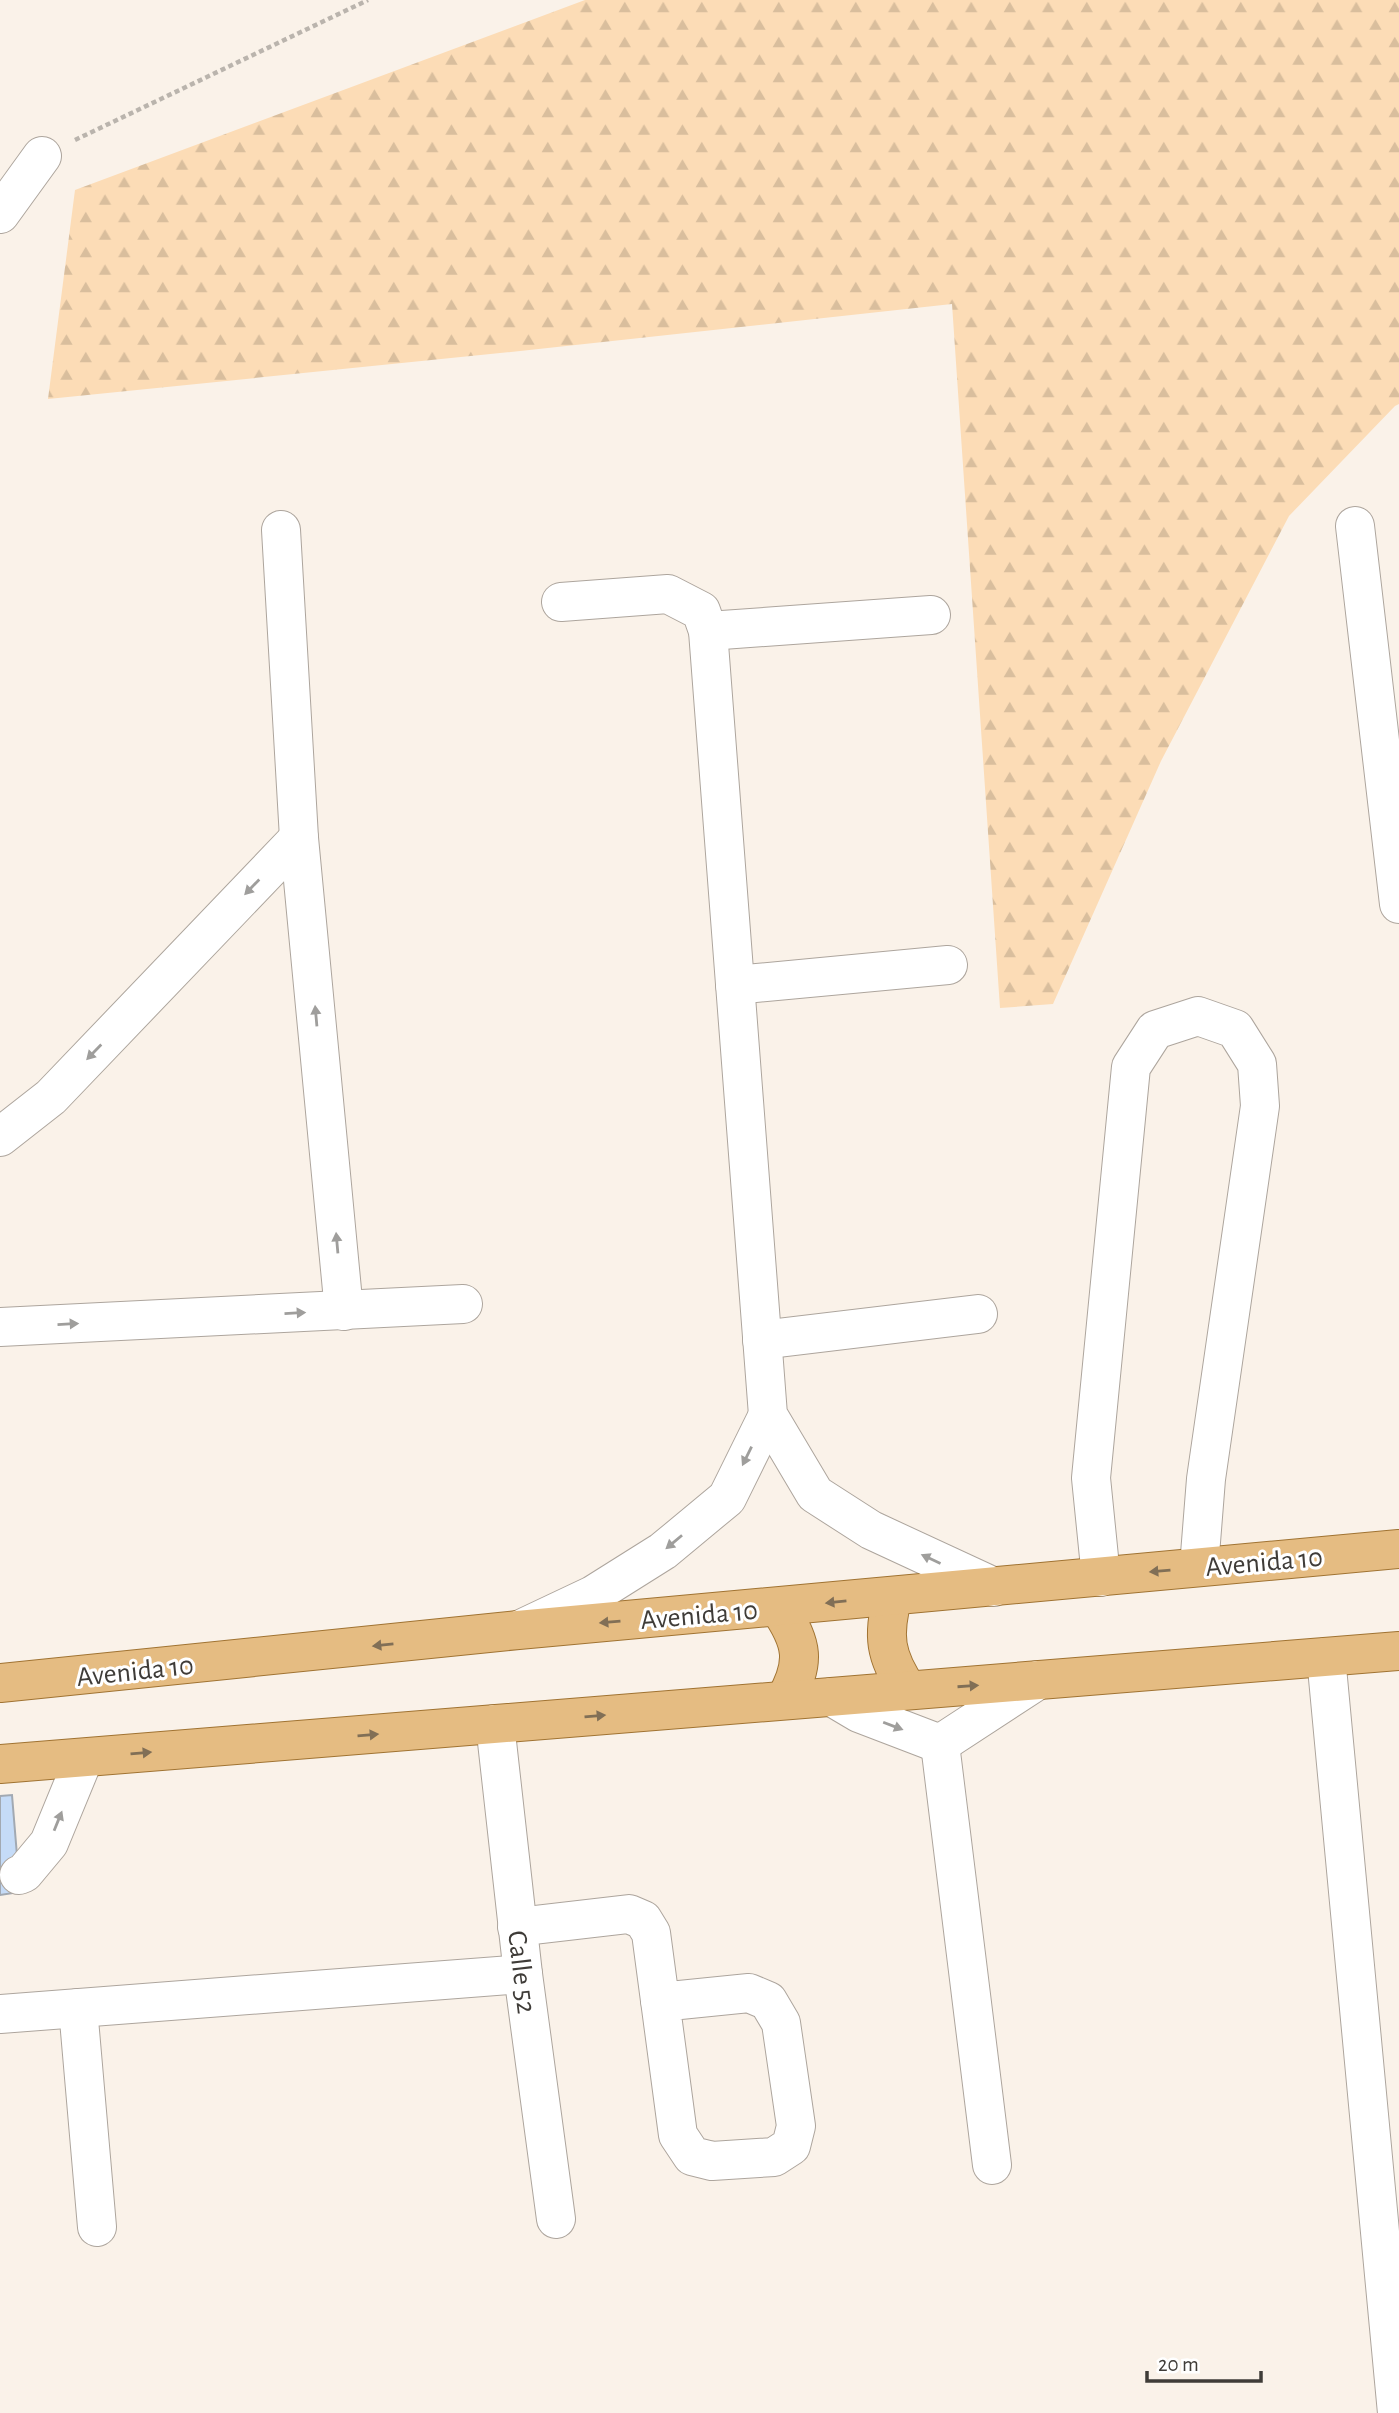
<svg xmlns="http://www.w3.org/2000/svg" width="1399" height="2413" font-family="'Alegreya Sans',sans-serif">
  <style>
    .forest { fill: url(#forest-firs) }
    .building { fill: #c5dbf7; stroke: #a2a9b2; stroke-width: 2 }
    .lines { fill: none; stroke-linecap: round; stroke-linejoin: round }
    .minor-casing { stroke: #ada59d; stroke-width: 40 }
    .major-casing { stroke: #a07332; stroke-width: 40 }
    .path { stroke: #bab4ad; stroke-width: 4.5; stroke-dasharray: 5 3.5; stroke-linecap: butt }
    .minor { stroke: #fff; stroke-width: 38 }
    .major { stroke: #e5bc82; stroke-width: 38 }
    .oneway { fill: #9f9e9c }
    .oneway2 { fill: #816f56 }
    .labels { text-anchor: middle; stroke-width: 6; stroke-linejoin: round; paint-order: stroke }
    .street-label { font-size: 28px; fill: #3f3c38; stroke: #fff }
  </style>
  <defs>
    <pattern id="forest-firs" width="22" height="20" patternUnits="userSpaceOnUse" patternTransform="scale(1.75)"><rect width="22" height="20" fill="#fcdcb6"/><path d="M5 1l3.5 6h-7zM16 11l3.5 6h-7z" fill="#d9be9d"/></pattern>
  </defs>
  <rect width="100%" height="100%" fill="#faf2e9"/>
  <polygon class="forest" points="585,0 1399,0 1399,404 1395,406 1289,516 1161,761 1053,1004 1000,1008 952,304 511,352 48,399 75,190"/>
  <polygon class="building" points="12,1795 20,1892 0,1895 0,1796"/>
  <g class="lines">
    <g class="minor-casing">
      <g id="minor">
        <polyline points="0,214 42,156"/>
        <polyline points="1355,526 1399,904"/>
        <polyline points="281,530 299,838 344,1311"/>
        <polyline points="561,602 668,594 701,611 708,631 768,1415 815,1494 871,1530 994,1587"/>
        <polyline points="708,631 931,615"/>
        <polyline points="735,985 948,965"/>
        <polyline points="0,1137 51,1097 299,838"/>
        <polyline points="0,1327 463,1304"/>
        <polyline points="762,1340 978,1314"/>
        <polyline points="1101,1577 1091,1478 1131,1067 1155,1030 1198,1016 1235,1029 1257,1064 1260,1106 1206,1479 1199,1567"/>
        <polyline points="521,1629 593,1595 663,1551 727,1498 768,1415"/>
        <polyline points="1326,1657 1397,2413"/>
        <polyline points="832,1697 859,1713 940,1744 1038,1680"/>
        <polyline points="495,1724 523,1974 556,2219"/>
        <polyline points="940,1744 992,2165"/>
        <polyline points="19,1875 24,1873 49,1843 84,1758"/>
        <polyline points="517,1927 629,1914 643,1920 651,1933 678,2135 692,2156 712,2161 774,2157 791,2146 796,2126 781,2023 768,2001 749,1993 660,2002"/>
        <polyline points="78,2008 97,2227"/>
        <polyline points="0,2014 523,1974"/>
      </g>
    </g>
    <g class="major-casing">
      <g id="major">
        <path d="M 893,1596 C 882,1635 885,1657 908,1690"/>
        <path d="M 779,1608 C 803,1643 806,1663 785,1700"/>
        <polyline points="0,1683 518,1630 1399,1549"/>
        <polyline points="0,1764 1399,1651"/>
      </g>
    </g>
    <polyline class="path" points="75,140 368,0"/>
    <use href="#minor" class="minor"/>
    <use href="#major" class="major"/>
  </g>
  <defs><path id="oneway-solid" d="M-6-.8H1V-3.2L6.5 0L1 3.2V.8H-6Z" transform="scale(1.75)"/></defs>
  <g class="oneway">
    <use href="#oneway-solid" transform="translate(252 887) rotate(134)"/>
    <use href="#oneway-solid" transform="translate(316 1016) rotate(-95)"/>
    <use href="#oneway-solid" transform="translate(94 1052) rotate(134)"/>
    <use href="#oneway-solid" transform="translate(337 1243) rotate(-95)"/>
    <use href="#oneway-solid" transform="translate(295 1313) rotate(-3)"/>
    <use href="#oneway-solid" transform="translate(68 1324) rotate(-3)"/>
    <use href="#oneway-solid" transform="translate(747 1456) rotate(116)"/>
    <use href="#oneway-solid" transform="translate(674 1542) rotate(140)"/>
    <use href="#oneway-solid" transform="translate(931 1559) rotate(-155)"/>
    <use href="#oneway-solid" transform="translate(893 1726) rotate(21)"/>
    <use href="#oneway-solid" transform="translate(58 1821) rotate(-68)"/>
  </g>
  <g class="oneway2">
    <use href="#oneway-solid" transform="translate(1160 1571) rotate(175)"/>
    <use href="#oneway-solid" transform="translate(836 1602) rotate(174)"/>
    <use href="#oneway-solid" transform="translate(610 1622) rotate(175)"/>
    <use href="#oneway-solid" transform="translate(383 1645) rotate(174)"/>
    <use href="#oneway-solid" transform="translate(968 1686) rotate(-4)"/>
    <use href="#oneway-solid" transform="translate(595 1716) rotate(-5)"/>
    <use href="#oneway-solid" transform="translate(368 1735) rotate(-5)"/>
    <use href="#oneway-solid" transform="translate(141 1753) rotate(-5)"/>
  </g>
  <g class="labels">
    <g class="street-label">
      <text transform="translate(1264 1561) rotate(-5)" y="10">Avenida 10</text>
      <text transform="translate(699 1614) rotate(-5)" y="10">Avenida 10</text>
      <text transform="translate(135 1670) rotate(-6)" y="10">Avenida 10</text>
      <text transform="translate(523 1972) rotate(83)" y="10">Calle 52</text>
    </g>
  </g>
  <path d="M1147 2371v10h114v-10" fill="none" stroke="#3f3c38" stroke-width="3.5"/>
  <text x="1158" y="2371" font-size="21" fill="#3f3c38" stroke="#ffffff" stroke-width="5" paint-order="stroke">20 m</text>
</svg>
